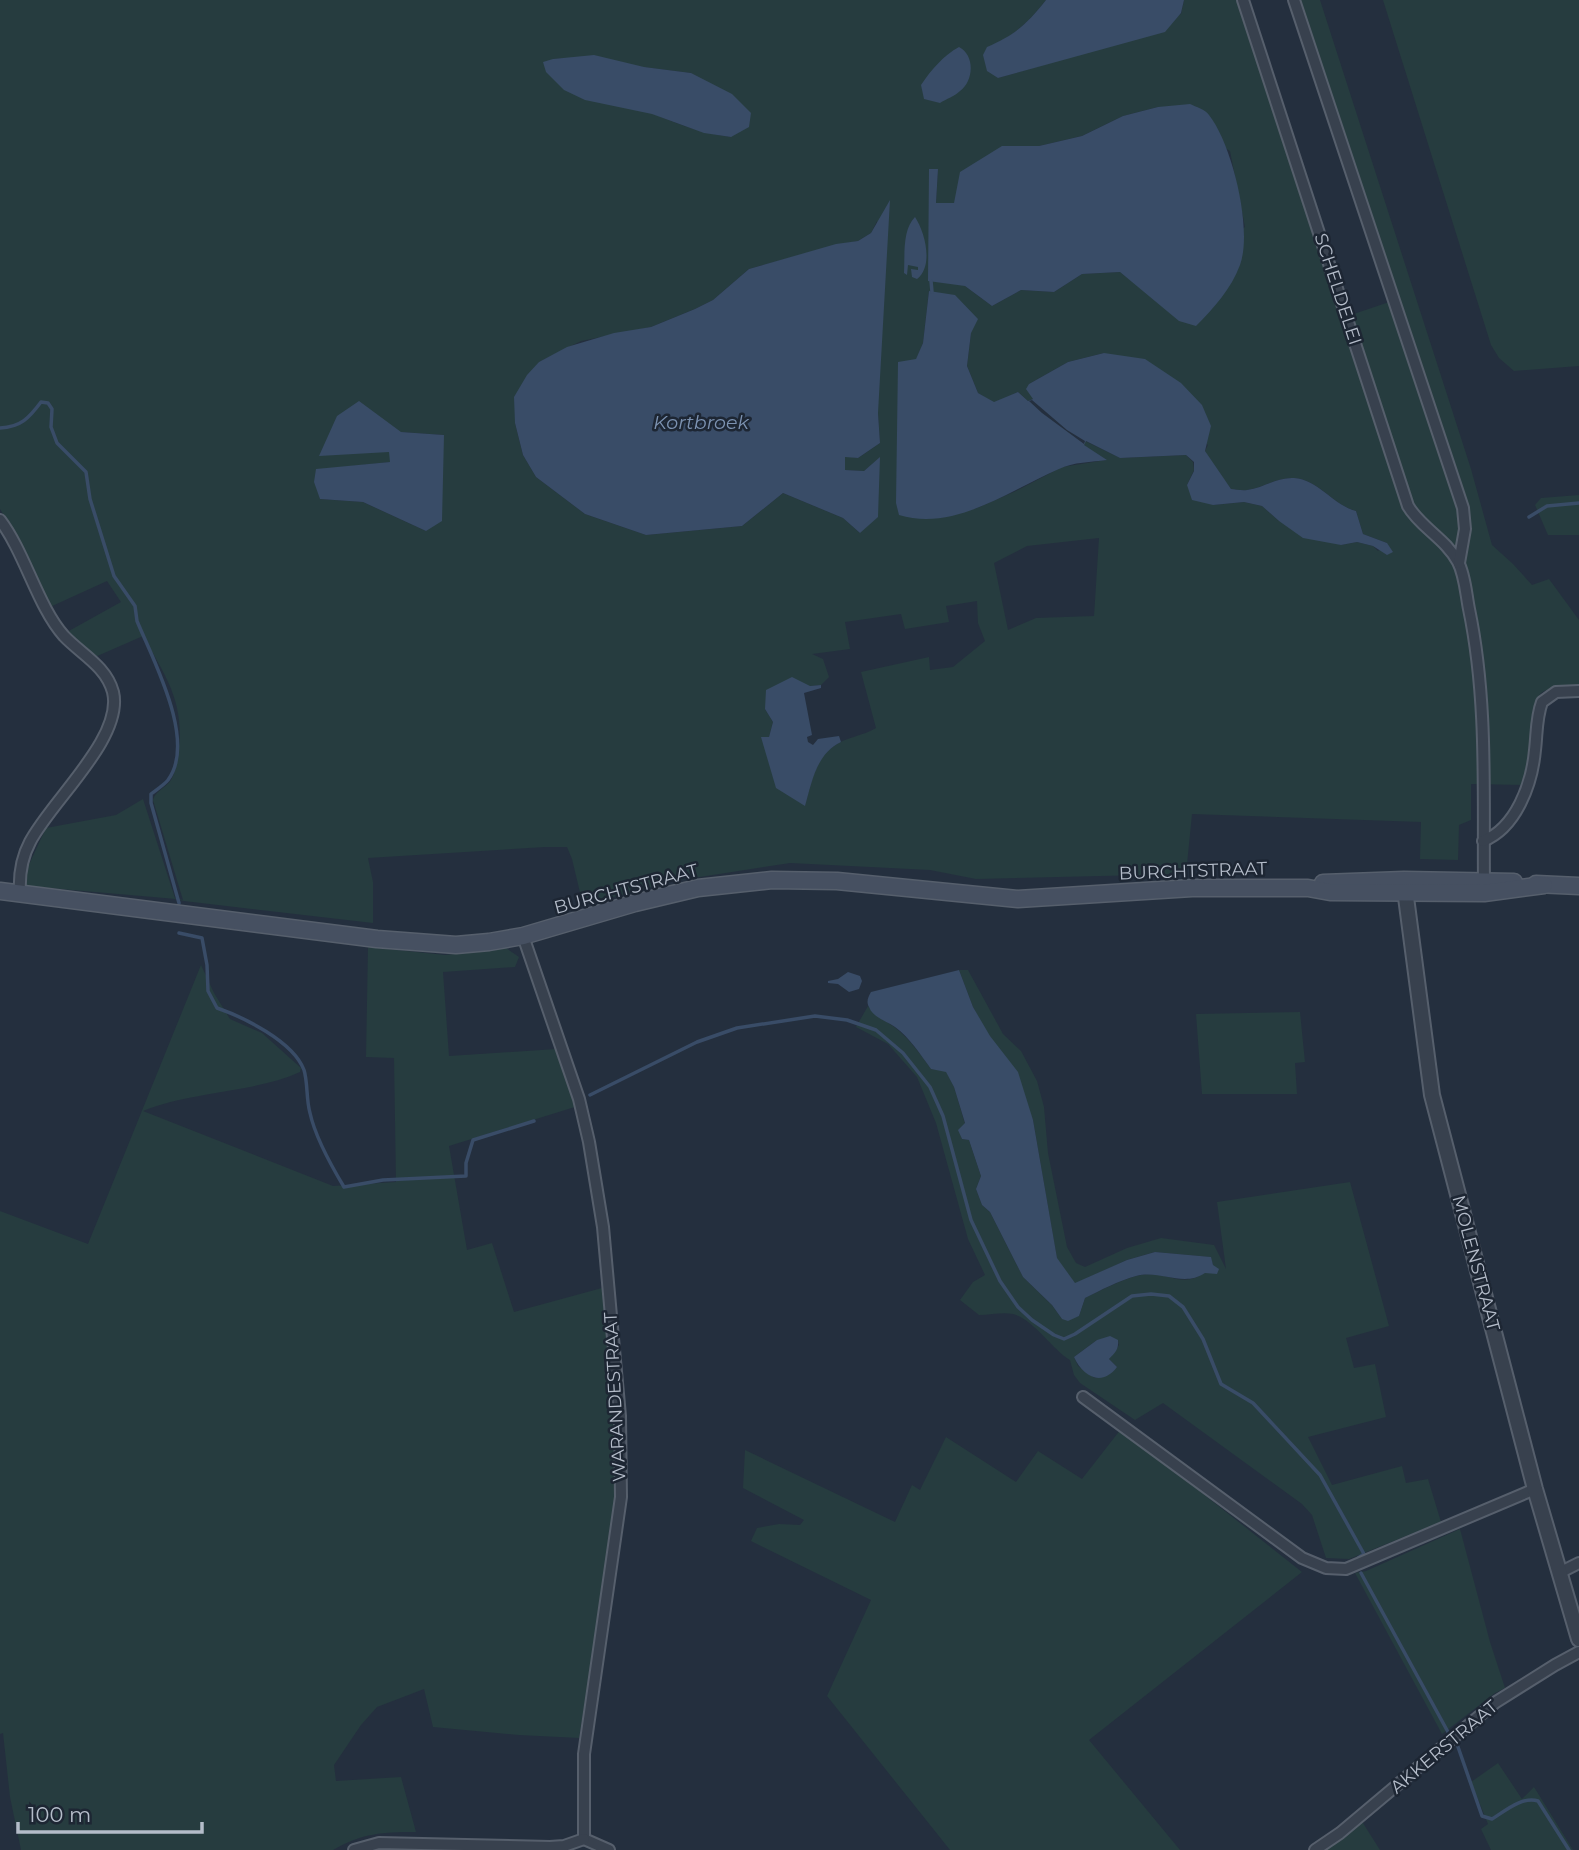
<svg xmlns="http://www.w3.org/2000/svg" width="1579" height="1850" font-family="Montserrat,sans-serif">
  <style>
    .green { fill: #263c3f; fill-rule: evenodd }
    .water { fill: #394c67 }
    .pier { fill: #242f3e }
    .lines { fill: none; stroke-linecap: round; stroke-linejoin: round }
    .stream { stroke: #394c67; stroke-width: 3.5 }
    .minor-casing { stroke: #565f6c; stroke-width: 14 }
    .tertiary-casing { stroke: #565f6c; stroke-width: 18 }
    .secondary-casing { stroke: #565f6c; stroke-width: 19 }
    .minor { stroke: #38414e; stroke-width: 10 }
    .tertiary { stroke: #38414e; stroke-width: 14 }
    .secondary { stroke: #465061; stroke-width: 16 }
    .labels { text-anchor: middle; stroke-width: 5; stroke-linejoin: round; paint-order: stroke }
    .street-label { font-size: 18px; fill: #b4bcc9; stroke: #1d2633 }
    .water-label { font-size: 19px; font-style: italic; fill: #7c92b1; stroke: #1d2633 }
  </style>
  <rect width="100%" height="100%" fill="#242f3e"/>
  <g class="green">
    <path d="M 0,0 L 1046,0 C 1027,24 1015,35 987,48 L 998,78 L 1070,57 L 1181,14 L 1184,0 L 1237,0 L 1342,318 L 1398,299 L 1299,0 L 1320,0 L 1471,469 L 1492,545 L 1513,564 L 1532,585 L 1549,579 L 1579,620 L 1579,687 C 1568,688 1550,686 1541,693 C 1531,701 1529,767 1524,785 L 1471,784 L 1471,820 L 1459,825 L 1458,860 L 1420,859 L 1421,822 L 1192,814 L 1186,874 L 976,879 L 930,870 L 790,863 L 674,881 L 583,905 L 572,859 L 567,847 L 545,847 L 368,858 L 373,882 L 373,923 L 184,901 L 176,899 L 26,886 L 26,871 L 46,828 L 116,815 L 143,799 L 175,898 L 183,900 L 153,800 C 156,790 166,788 171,780 C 176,772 178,757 179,748 C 184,701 165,675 143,636 L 95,657 L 67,632 L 121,602 L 107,581 L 50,607 L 20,541 L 0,509 ZM 569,58 L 691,73 L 731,137 C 665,128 610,91 553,59 ZM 1158,107 L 1230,151 L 1245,227 L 1148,294 L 1120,272 L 1082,274 L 1054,292 L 1021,290 L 992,306 L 965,286 L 929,203 L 930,169 L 938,169 L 936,203 L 954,203 L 1002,147 L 1039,146 L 1082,136 L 1123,116 ZM 877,221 L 878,413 L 880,443 L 858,458 L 845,456 L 845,470 L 864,471 L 880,458 L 860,533 L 843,518 L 783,493 L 742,526 L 646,535 L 585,514 L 536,477 L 523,455 L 515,423 L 539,362 L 581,341 L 651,327 L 695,309 L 713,300 L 749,269 L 836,245 L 858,241 L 871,233 ZM 929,291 L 971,333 L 967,366 L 978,393 L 994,403 L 1018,392 L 1028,401 L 1033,399 L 1029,384 L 1068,362 L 1104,353 L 1208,445 L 1205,451 C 1210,465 1222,476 1231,489 C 1235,489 1242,491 1247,490 C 1263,488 1277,477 1294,478 C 1319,480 1333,505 1356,511 L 1363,534 L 1387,543 L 1378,551 L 1373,546 L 1357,542 L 1341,545 L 1279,521 L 1262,506 L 1244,502 L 1213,505 L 1187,485 L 1194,470 L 1193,462 L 1186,455 L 1120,458 L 1085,441 L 1083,445 L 1106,460 L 1062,467 L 1016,491 L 977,508 L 939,518 L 898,363 L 916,360 L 923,343 ZM 401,432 L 444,435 L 426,531 L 363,502 L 320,499 L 316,470 L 390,462 L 390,452 ZM 1099,538 L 1094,616 L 1036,618 L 1008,630 L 994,563 L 1027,546 ZM 977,601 L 978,623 L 985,641 L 953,667 L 930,670 L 929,657 L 861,672 L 876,728 C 863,736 846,737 834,746 C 815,758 811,785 805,805 L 762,737 L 769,737 L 773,722 L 765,709 L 810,686 L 821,685 L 829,677 L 823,659 L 812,654 L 850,649 L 845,622 L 901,614 L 905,629 L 949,622 L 946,606 Z"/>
    <polygon points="1383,0 1579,0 1579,366 1514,371 1499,358 1491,345"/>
    <polygon points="1579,495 1579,535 1548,535 1535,505 1541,498"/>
    <path d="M 368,947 L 445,955 L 506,948 L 519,957 L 515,967 L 443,972 L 449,1056 L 556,1049 L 578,1106 L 449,1146 L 467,1250 L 492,1243 L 514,1312 L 602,1288 C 608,1350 621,1416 616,1479 C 610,1566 593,1652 579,1738 L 519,1735 L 433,1727 L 424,1689 L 377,1707 L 361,1725 L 334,1765 L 336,1781 L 401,1777 L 416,1832 C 382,1832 363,1833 333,1850 L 21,1850 L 10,1797 L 3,1733 L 0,1734 L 0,1211 L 88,1244 L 201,965 L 214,993 L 230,1019 L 262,1033 L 301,1068 L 300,1072 C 254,1093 191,1091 143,1111 L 333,1186 L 396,1182 L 394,1058 L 366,1057 Z"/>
    <path d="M 959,970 L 968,970 L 1003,1034 L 1021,1051 L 1037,1081 L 1044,1107 L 1048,1153 L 1067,1247 L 1076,1263 L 1085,1267 L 1127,1248 L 1161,1238 L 1214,1245 L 1226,1269 L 1217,1202 L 1350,1182 L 1389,1326 L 1346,1338 L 1354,1368 L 1375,1364 L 1386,1417 L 1308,1437 L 1332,1485 L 1402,1466 L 1406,1483 L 1428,1479 L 1441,1522 L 1349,1559 L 1326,1558 L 1312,1515 L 1302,1504 L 1163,1403 L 1135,1420 L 1080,1383 L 1074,1375 L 1070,1360 C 1052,1349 1033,1319 1013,1314 C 1002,1312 991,1315 979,1315 L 960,1300 L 973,1282 L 985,1275 L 968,1239 L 936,1123 L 917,1077 L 888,1044 L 856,1027 L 868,1006 C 876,1018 888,1021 898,1030 C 911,1041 921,1055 931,1069 L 946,1071 L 954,1087 L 965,1124 L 959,1130 L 962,1139 L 969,1140 L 981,1176 L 976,1189 L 982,1205 L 990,1212 L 1023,1277 L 1052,1305 L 1062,1319 L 1079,1316 L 1085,1298 C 1101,1290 1119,1281 1136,1276 C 1171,1267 1182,1296 1213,1265 L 1210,1257 L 1155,1252 L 1127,1260 L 1075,1284 L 1057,1259 L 1033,1120 L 973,1007 ZM 1097,1340 L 1118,1340 L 1119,1345 L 1109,1359 L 1117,1367 L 1095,1378 L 1078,1366 L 1074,1357 Z"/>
    <polygon points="1300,1012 1305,1062 1295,1063 1297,1094 1202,1094 1196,1014"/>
    <polygon points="1121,1429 1302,1572 1089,1740 1180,1850 950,1850 827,1696 871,1600 751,1541 757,1528 779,1524 800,1525 804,1520 743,1488 745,1450 895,1522 912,1485 920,1490 946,1437 1016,1482 1038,1451 1082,1479"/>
    <polygon points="1460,1529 1490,1642 1505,1688 1495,1693 1442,1734 1355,1573 1366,1571"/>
    <polygon points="1498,1763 1522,1799 1534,1787 1573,1850 1491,1850 1481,1829 1488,1824 1471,1782"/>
    <polygon points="1361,1820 1380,1850 1323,1850"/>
  </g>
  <g class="water">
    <path d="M 1046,0 L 1184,0 L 1181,13 L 1165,32 L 998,78 L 987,71 L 983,55 L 987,47 C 1015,35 1027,24 1046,0 Z"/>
    <path d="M 959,47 C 975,55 974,81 960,91 C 955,96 946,99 940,103 L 924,99 L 921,85 C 931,70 944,55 959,47 Z"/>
    <polygon points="594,55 644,67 691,73 732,94 751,113 749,127 731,137 704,133 652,114 585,100 564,90 546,72 543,62 553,59"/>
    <path d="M 1190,104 C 1196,107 1205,109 1209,115 C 1232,144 1253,229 1240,265 C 1231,289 1214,308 1196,326 L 1179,321 L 1120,272 L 1082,274 L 1054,292 L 1021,290 L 992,306 L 965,286 L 928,281 L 929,169 L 938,169 L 936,203 L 954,203 L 960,172 L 1002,146 L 1039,146 L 1082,136 L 1123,116 L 1158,107 Z"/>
    <polygon points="890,200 878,413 880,443 858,458 845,457 845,470 864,471 880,457 878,517 860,533 843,518 783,493 742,526 646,535 585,514 536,477 523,455 515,423 514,397 527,375 539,362 567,347 614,333 651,327 695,309 713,300 749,269 836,244 858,241 871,233"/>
    <path d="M 915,217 C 925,232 934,266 917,279 L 912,277 L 911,269 L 918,270 L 918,267 L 908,265 L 907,275 L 904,273 C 905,256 902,230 915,217 Z"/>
    <path d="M 929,291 L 955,295 L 978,319 L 971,333 L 967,366 L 978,393 L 994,402 L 1018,392 L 1028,401 L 1033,399 L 1026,389 L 1029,384 L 1068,362 L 1104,353 L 1145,359 L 1181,383 L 1202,405 L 1211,426 L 1205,451 L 1231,489 C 1235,489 1242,491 1247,490 C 1263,488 1277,477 1294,478 C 1319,480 1333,505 1356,511 L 1363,534 L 1387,543 L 1393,552 L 1387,555 L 1373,546 L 1357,542 L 1341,545 L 1303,538 L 1279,521 L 1262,506 L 1244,502 L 1213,505 L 1192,500 L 1187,485 L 1194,471 L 1194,462 L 1186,455 L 1120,458 L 1086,441 L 1084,445 L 1107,460 C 1092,462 1073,462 1059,469 C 1010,490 955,532 899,515 L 896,503 L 898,362 L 916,359 L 923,343 Z"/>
    <polygon points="359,401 401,432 444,435 442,521 426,531 363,502 320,499 314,482 316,469 390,462 389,452 319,456 337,416"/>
    <path d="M 792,677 L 810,686 L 821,685 L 821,688 L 804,693 L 812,735 L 807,737 L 808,742 L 813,745 L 818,739 L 839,736 L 841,742 C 816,754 812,782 805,806 L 776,788 L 761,737 L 769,737 L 773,722 L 765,709 L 766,690 Z"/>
    <path d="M 959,970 L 973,1007 L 990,1036 L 1018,1072 L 1033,1120 L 1057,1258 L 1075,1283 L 1127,1260 L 1155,1252 L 1211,1257 L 1213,1265 L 1219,1269 L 1217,1274 L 1205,1273 C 1183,1288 1160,1269 1136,1276 C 1118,1281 1101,1290 1085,1298 L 1079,1316 L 1068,1321 L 1062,1319 L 1052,1305 L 1023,1277 L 990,1212 L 982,1205 L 976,1189 L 981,1176 L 969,1140 L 962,1139 L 958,1130 L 965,1123 L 954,1087 L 946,1072 L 931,1069 C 920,1054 910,1038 895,1027 C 887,1021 873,1018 869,1007 C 866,1002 868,997 871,992 Z"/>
    <polygon points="848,972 860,976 862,981 859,989 849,992 838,984 828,983 828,981 838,979"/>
    <path d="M 1110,1336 L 1118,1340 C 1119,1349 1115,1353 1109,1359 L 1117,1367 C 1102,1387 1083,1377 1074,1357 L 1097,1340 Z"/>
  </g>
  <polygon class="pier" points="1032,400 1067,430 1085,441 1084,444 1042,413 1029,401"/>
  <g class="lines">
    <g class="stream">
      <polyline points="931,281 932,292"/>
      <path d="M 0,428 C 21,427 29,418 41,402 L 48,403 L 52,409 L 51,427 L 57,443 L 86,472 L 90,499 L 114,576 L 135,606 L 137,621 C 153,660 197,741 168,780 C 164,785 156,790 151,794 L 151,803 L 179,903"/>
      <polyline points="1529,517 1547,506 1579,503"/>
      <path d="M 179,933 L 202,938 L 207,965 L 208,991 L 217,1008 C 243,1017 293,1041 304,1070 C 308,1083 306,1099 310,1113 C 315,1136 332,1167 344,1187 L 383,1180 L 466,1176 L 466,1163 L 473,1140 L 534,1121"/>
      <polyline points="590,1095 697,1042 737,1028 815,1016 847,1020 876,1030 903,1053 930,1087 943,1116 971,1220 1000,1281 1018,1307 1032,1320 1054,1335 1064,1339 1075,1334 1132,1296 1151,1294 1169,1296 1183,1307 1203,1339 1221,1384 1253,1403 1320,1475 1364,1554 1358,1558"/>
      <polyline points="1361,1573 1448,1732"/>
      <path d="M 1457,1744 L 1482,1816 L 1492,1819 C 1505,1811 1522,1796 1538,1801 L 1569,1850"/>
    </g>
    <g class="minor-casing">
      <g id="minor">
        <path d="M 1243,0 L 1408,506 C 1420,527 1446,539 1458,562 C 1465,575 1466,594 1469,609 C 1488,700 1483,795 1484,887"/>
        <polyline points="1294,0 1463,508 1465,529 1459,563"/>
        <path d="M 0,520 C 25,553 38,607 64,636 C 81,654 106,666 113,692 C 124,738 51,801 30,842 C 22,857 19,876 20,893"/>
        <path d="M 1483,841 C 1516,828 1532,784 1535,750 C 1537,734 1536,718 1542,702 L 1556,692 L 1579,691"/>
        <polyline points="523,936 579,1099 589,1142 603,1227 620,1416 621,1497 584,1754 584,1839"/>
        <polyline points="1083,1397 1302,1558 1326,1568 1346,1569 1535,1489"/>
        <polyline points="1559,1573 1579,1563"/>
        <polyline points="584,1839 609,1850"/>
        <polyline points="354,1850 379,1843 550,1847 564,1846 584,1839"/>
        <polyline points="1315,1850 1340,1833 1496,1702 1555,1665 1579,1652"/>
      </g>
    </g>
    <g class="tertiary-casing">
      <polyline id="tertiary" points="1404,882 1432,1095 1535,1489 1579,1639"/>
    </g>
    <g class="secondary-casing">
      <g id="secondary">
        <polyline points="1323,883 1404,880 1514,882"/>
        <polyline points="1536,884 1579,886"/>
        <polyline points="0,891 377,939 456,945 489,942 523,936 635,903 698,888 772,880 837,881 1018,899 1192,888 1308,888 1330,892 1484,893 1544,885"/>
      </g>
    </g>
    <use href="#minor" class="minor"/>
    <use href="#tertiary" class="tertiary"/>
    <use href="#secondary" class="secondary"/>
  </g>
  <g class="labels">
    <g class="street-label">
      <text transform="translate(1338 289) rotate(72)" y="6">SCHELDELEI</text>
      <text transform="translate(1193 871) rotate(-2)" y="6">BURCHTSTRAAT</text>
      <text transform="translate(626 889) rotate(-15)" y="6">BURCHTSTRAAT</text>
      <text transform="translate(1476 1263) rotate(75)" y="6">MOLENSTRAAT</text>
      <text transform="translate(615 1397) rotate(-93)" y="6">WARANDESTRAAT</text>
      <text transform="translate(1444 1747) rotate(-40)" y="6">AKKERSTRAAT</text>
    </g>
    <g class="water-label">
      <text x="701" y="429">Kortbroek</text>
    </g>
  </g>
  <path d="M18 1822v10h184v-10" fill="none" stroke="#b4bcc9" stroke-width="3.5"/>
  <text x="28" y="1822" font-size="21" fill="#b4bcc9" stroke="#1d2633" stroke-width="5" paint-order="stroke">100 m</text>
</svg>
